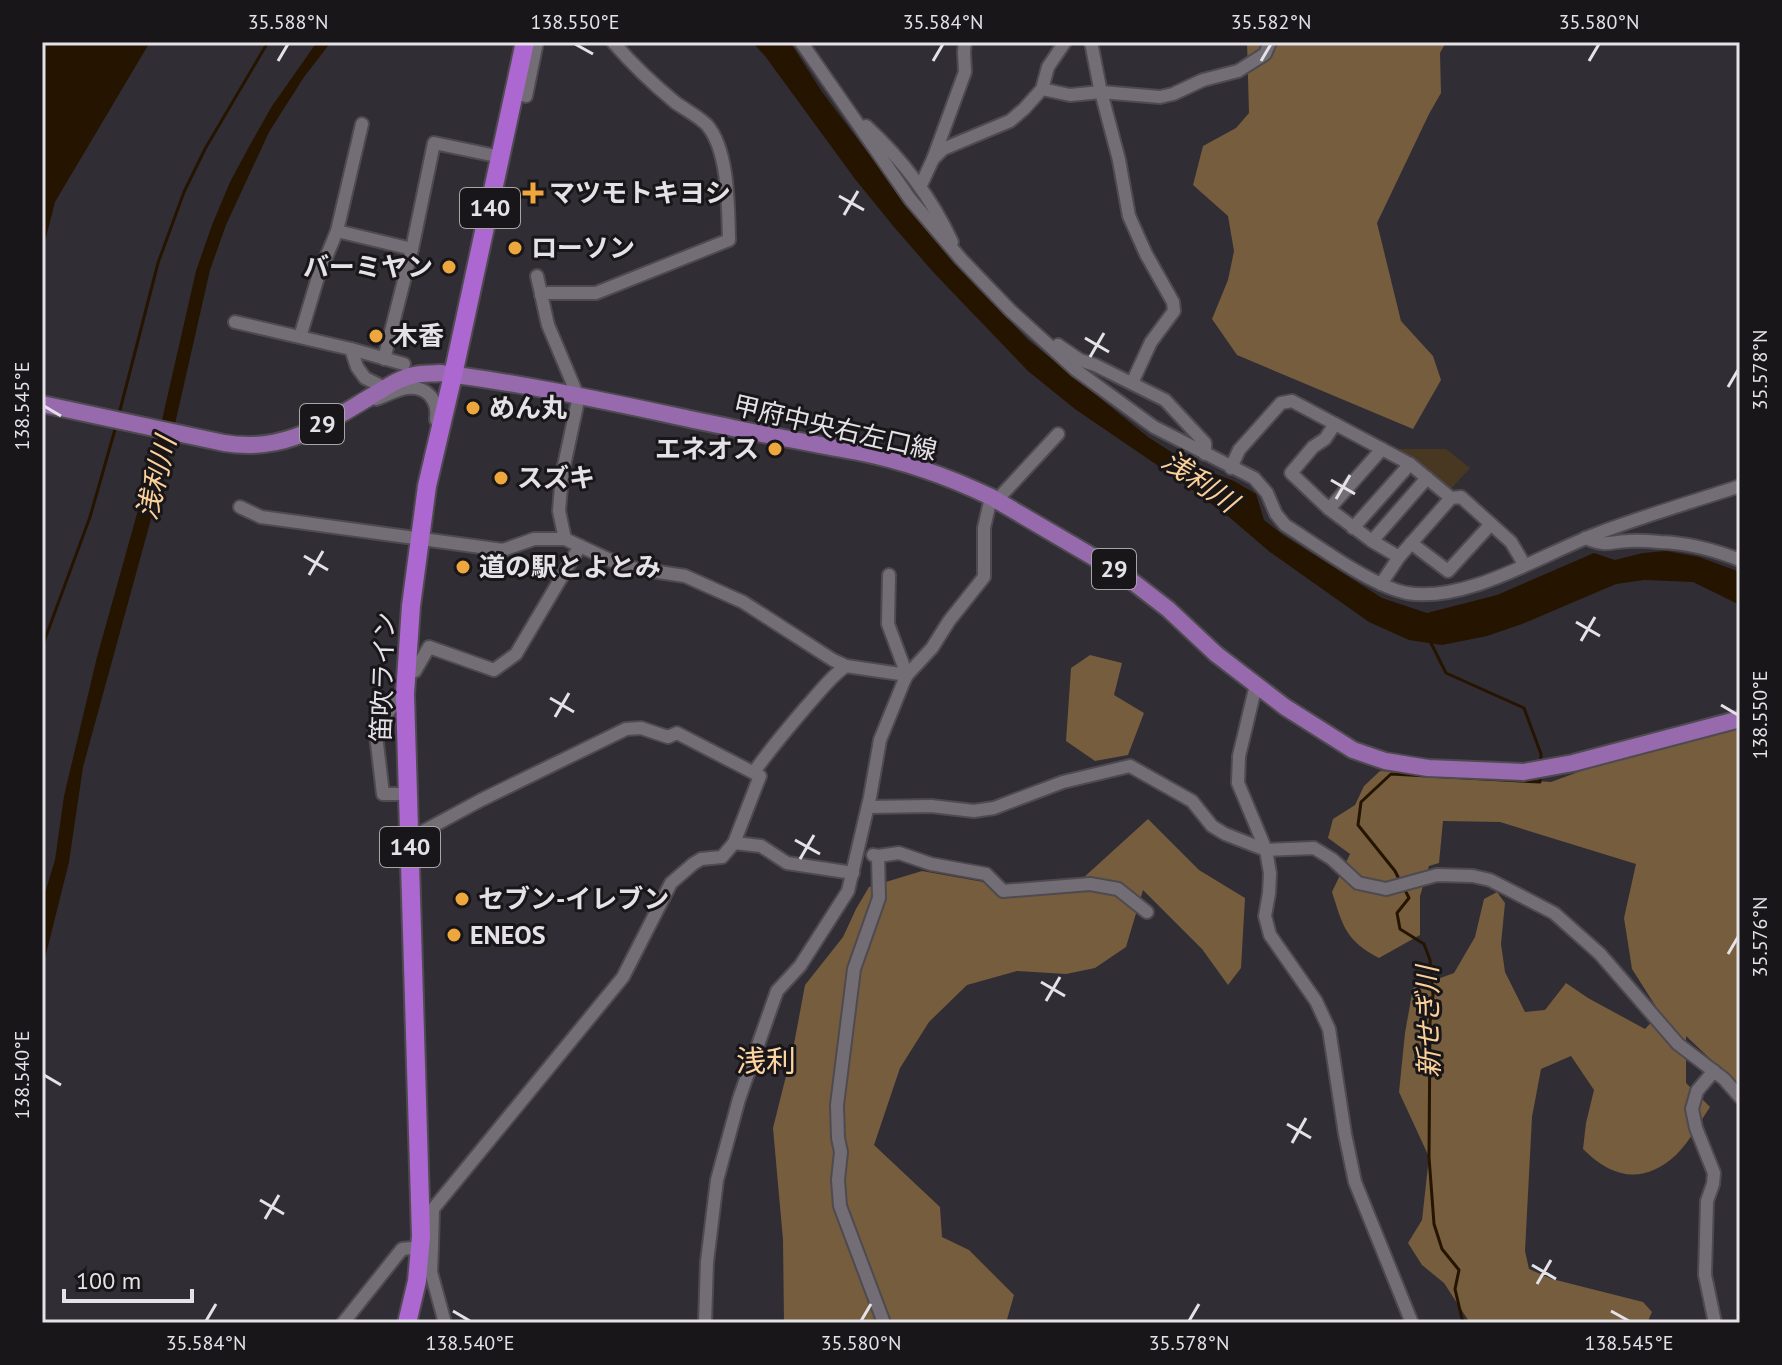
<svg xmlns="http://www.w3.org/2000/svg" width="1782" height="1365" font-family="'PT Sans','Noto Sans JP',sans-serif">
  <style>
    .green { fill: #483721 }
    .forest { fill: #755d3d }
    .water { fill: #251500 }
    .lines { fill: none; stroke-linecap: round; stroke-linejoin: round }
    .stream { stroke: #251500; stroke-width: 3 }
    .minor-casing { stroke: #4e4a50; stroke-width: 16 }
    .major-casing { stroke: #4e4a50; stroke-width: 20 }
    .highway-casing { stroke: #4e4a50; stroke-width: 22 }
    .minor { stroke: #736e76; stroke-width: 12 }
    .major { stroke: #966aad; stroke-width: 16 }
    .highway { stroke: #ad67d1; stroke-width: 18 }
    .ticks { fill: none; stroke: #e5e2e7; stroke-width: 3 }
    .poi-dot { fill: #eea73d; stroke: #181619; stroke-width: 3 }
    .labels { text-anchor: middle; stroke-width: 6; stroke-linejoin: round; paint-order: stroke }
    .shield { fill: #181619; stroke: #a8a5a9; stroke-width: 2 }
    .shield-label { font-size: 24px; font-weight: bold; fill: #e5e2e7 }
    .poi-label { font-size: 26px; font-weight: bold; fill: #e5e2e7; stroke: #181619; text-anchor: start }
    .street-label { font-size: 26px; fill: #e5e2e7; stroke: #181619 }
    .water-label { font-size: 28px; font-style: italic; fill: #fbd099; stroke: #181619 }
    .quarter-label { font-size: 30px; fill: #fed5a2; stroke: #181619 }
    .neatline { fill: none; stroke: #e5e2e7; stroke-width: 3 }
    .ticks-label { font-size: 20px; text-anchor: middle; fill: #e5e2e7 }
  </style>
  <rect width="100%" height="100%" fill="#312d34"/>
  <polygon class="green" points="1399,449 1446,449 1470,468 1448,492 1397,453"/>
  <g class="forest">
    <polygon points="1247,42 1446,42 1440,53 1441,93 1429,114 1377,223 1401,321 1433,356 1441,380 1413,429 1237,355 1212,319 1228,280 1234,251 1228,216 1193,185 1203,146 1236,128 1249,113"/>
    <polygon points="1090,655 1122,663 1114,695 1144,713 1128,755 1095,761 1066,741 1071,668"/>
    <path d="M 1740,727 L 1740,1087 L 1686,1036 L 1686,1083 L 1710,1107 C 1700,1122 1690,1141 1677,1154 C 1644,1185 1613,1179 1583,1149 L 1586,1123 L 1594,1090 L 1571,1056 L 1541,1069 L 1532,1117 L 1525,1251 L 1529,1269 L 1552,1279 L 1643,1302 L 1652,1312 L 1647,1323 L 1470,1323 L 1444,1283 L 1422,1265 L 1408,1243 L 1422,1220 L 1429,1157 L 1399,1092 L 1405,1033 L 1413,988 L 1454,973 L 1475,937 L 1484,899 L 1497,892 L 1505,903 L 1501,944 L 1505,972 L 1525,1012 L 1545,1010 L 1566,983 L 1588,998 L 1645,1029 L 1660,1013 L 1632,969 L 1624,918 L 1636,864 L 1500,822 L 1443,821 L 1439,863 L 1429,866 L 1420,896 L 1420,935 L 1379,958 C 1345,940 1343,926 1332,892 L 1350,854 L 1328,838 L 1333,819 L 1355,805 L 1364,786 L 1380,771 L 1551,782 L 1589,768 Z"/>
    <polygon points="1148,819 1199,870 1245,898 1241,968 1228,985 1202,949 1143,890 1126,947 1095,968 1066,974 1017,971 967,985 929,1022 900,1068 874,1145 940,1207 942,1237 969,1250 1014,1295 1006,1323 784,1323 783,1240 773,1128 794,1044 805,985 843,937 856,909 869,887 922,871 989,883 1071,889"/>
  </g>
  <g class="water">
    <polygon points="45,42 150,42 55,202 42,253 42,47"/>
    <polygon points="317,42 331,42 304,77 269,132 226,225 210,270 165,468 83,767 69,862 42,970 42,903 55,860 64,796 97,657 157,442 196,271 212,225 230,182 251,143 272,106"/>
    <polygon points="752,42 790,42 822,92 912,211 955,261 1027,339 1148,437 1190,464 1234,481 1256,494 1264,520 1283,535 1382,598 1427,613 1497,595 1594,553 1615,560 1643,553 1666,551 1699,557 1740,572 1740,605 1693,582 1644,580 1616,584 1522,624 1487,636 1442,645 1409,640 1369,622 1270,552 1229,517 1176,478 1075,409 1028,371 934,273 894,227 855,179 765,56"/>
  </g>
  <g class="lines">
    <g class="stream">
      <polyline points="119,414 158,263 184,192 205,149 268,42"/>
      <polyline points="1431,643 1446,673 1524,708 1541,754 1541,762"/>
      <polyline points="42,647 90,517 116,426"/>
      <polyline points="1400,881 1395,871 1358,825 1361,802 1391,774 1540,782 1540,774"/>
      <polyline points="1404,888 1409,898 1397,913 1400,929 1424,944 1430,960 1433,995 1430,1023 1429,1157 1434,1224 1442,1249 1459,1270 1455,1289 1463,1323"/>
    </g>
    <g class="minor-casing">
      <g id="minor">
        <path d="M 801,42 L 910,199 L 961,259 L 1010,310 L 1076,370 L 1154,427 L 1254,478 L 1267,493 L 1276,514 L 1285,525 C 1317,545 1371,586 1407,593 C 1466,603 1541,555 1596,534 C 1643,516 1692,502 1740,486"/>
        <polyline points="1091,42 1100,88 1119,160 1129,216 1146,254 1173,302 1174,311 1151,342 1132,383"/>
        <polyline points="1042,89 1070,95 1101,92 1160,97 1173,94 1203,80 1238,71 1265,54 1270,42"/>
        <polyline points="514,93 526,96 537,42"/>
        <path d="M 866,126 C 902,159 931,197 952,242"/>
        <polyline points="933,159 943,149 1010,121 1024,109 1042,89 1048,67 1065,42"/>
        <polyline points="921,185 933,159 965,72 964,52 965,42"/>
        <polyline points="337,231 412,249"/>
        <polyline points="537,276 548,325 575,389 575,396"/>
        <path d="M 541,295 L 548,293 L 596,293 L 729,240 C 728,207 729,151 707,125 C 698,116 686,110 676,103 C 654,85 632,64 613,42"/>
        <polyline points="235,322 351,349"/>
        <polyline points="300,337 318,277 337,231 362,124"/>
        <polyline points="1058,345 1080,360 1095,365 1165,400 1205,443 1205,454"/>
        <polyline points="384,359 412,249 434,143 501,157"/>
        <polyline points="385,388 365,378 357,367 351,349 404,364"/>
        <path d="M 376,399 C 386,396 397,389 407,388 C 427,386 439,400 436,420"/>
        <polyline points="1335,424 1325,439 1313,447 1291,473 1329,509 1372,541 1399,557"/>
        <polyline points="1231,468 1239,450 1281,403 1292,401 1410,464 1451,498"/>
        <polyline points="997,500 1058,434"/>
        <polyline points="240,507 261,517 503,550 534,539 565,539 625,567 685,576 743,602 833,660 846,666 907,675"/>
        <polyline points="1329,509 1382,449"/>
        <polyline points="1353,528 1410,464"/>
        <path d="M 1585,538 C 1608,547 1607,542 1628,541 C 1639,540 1650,541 1660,542 C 1687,543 1715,550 1740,560"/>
        <polyline points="565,539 559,511 562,475 579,396"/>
        <polyline points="1372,541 1427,478"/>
        <polyline points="1411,543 1448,571 1491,524"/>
        <polyline points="889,575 888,624 907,675"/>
        <polyline points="1381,584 1399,557 1451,498 1461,497 1511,542 1524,564"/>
        <polyline points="406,671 415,671 429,647 494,670 516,654 580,546"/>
        <polyline points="1256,685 1239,756 1238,783 1266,850 1270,873 1269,893 1265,916 1270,935 1316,1001 1329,1029 1345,1134 1355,1182 1412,1323"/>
        <polyline points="405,694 399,696 382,722 376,735 383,794 408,794"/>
        <path d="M 754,772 C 770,749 788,728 806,707 C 819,693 830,677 846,666"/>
        <polyline points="868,807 931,806 974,811 994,808 1063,782 1130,766 1192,801 1212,826 1225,834 1266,850 1314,848 1332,859 1358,883 1386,889 1437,875 1473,876 1490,880 1554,913 1600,954 1678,1044 1724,1079 1740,1097"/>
        <polyline points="409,839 481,800 626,729 641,728 668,737 677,733 760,776 734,843 722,857 701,859 693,864 671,883 623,977 433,1209 432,1246"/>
        <polyline points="734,843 761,846 787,863 853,873"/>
        <polyline points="873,855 878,856 899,853 931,864 986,874 1003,891 1090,884 1118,889 1147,912"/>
        <polyline points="878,856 879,898 854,969 837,1105 838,1138 841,1152 838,1180 840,1206 884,1323"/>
        <polyline points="1714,1071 1697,1091 1692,1109 1696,1128 1714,1173 1713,1184 1707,1201 1705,1275 1715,1323"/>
        <polyline points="343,1323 402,1249 432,1246 431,1272 445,1323"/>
        <polyline points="705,1323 707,1262 717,1180 739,1099 777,991 800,966 848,891 870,797 880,740 904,681 907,675 932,648 949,621 984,577 984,528 991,497"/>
      </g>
    </g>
    <g class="major-casing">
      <path id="major" d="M 42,404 L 224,443 C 284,453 321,426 370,397 C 384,389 398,378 415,375 C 423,373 432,374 440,373 C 538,385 636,408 733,428 C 775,437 817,444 858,452 C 904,461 949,477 991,497 L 1124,575 L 1168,609 L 1216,654 L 1285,707 L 1353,750 L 1385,761 L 1428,768 L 1524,772 L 1573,763 L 1740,719"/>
    </g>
    <g class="highway-casing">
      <polyline id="highway" points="407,1323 417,1281 421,1236 405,694 411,606 427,486 453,375 525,42"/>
    </g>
    <use href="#minor" class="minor"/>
    <use href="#major" class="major"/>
    <use href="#highway" class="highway"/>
  </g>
  <path class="ticks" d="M 575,44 L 593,54M 278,61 L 288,44M 933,61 L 943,44M 1261,61 L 1271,44M 1589,61 L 1599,44M 839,196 L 864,210M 844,215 L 858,191M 1085,338 L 1109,352M 1090,357 L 1104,333M 1728,387 L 1738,370M 44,406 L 61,416M 1331,480 L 1355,494M 1336,499 L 1350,475M 304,556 L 328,570M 309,575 L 323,551M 1576,622 L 1600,636M 1581,641 L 1595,617M 550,698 L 574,712M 1721,705 L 1738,715M 555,717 L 569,693M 795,840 L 820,854M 800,859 L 814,835M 1728,954 L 1738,937M 1041,982 L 1065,996M 1046,1001 L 1060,977M 44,1075 L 61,1085M 1287,1124 L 1311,1138M 1292,1143 L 1306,1118M 260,1200 L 284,1214M 265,1219 L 279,1195M 1532,1265 L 1556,1279M 1537,1284 L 1551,1260M 453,1311 L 470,1321M 1611,1311 L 1629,1321M 206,1321 L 216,1304M 861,1321 L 871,1304M 1189,1321 L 1199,1304"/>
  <g class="poi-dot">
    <path d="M529 181h8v8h8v8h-8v8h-8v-8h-8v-8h8z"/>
    <circle cx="515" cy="248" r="8"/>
    <circle cx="449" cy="267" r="8"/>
    <circle cx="376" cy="336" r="8"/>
    <circle cx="473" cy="408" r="8"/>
    <circle cx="775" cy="449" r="8"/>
    <circle cx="501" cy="478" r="8"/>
    <circle cx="463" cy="567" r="8"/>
    <circle cx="462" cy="899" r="8"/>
    <circle cx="454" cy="935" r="8"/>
  </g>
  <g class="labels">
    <g class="shield">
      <rect x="460" y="188" width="60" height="40" rx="6"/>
      <rect x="300" y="404" width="44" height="40" rx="6"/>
      <rect x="1092" y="549" width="44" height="40" rx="6"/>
      <rect x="380" y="827" width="60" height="40" rx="6"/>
    </g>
    <g class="shield-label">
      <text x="490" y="216">140</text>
      <text x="322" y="432">29</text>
      <text x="1114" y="577">29</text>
      <text x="410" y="855">140</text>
    </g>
    <g class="poi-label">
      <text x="549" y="202">マツモトキヨシ</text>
      <text x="531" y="257">ローソン</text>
      <text x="433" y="276" text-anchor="end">バーミヤン</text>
      <text x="392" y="345">木香</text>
      <text x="489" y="417">めん丸</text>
      <text x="759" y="458" text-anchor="end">エネオス</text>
      <text x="517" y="487">スズキ</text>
      <text x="479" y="576">道の駅とよとみ</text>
      <text x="478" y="908">セブン-イレブン</text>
      <text x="470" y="944">ENEOS</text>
    </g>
    <g class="street-label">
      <text transform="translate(835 428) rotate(13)" y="9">甲府中央右左口線</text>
      <text transform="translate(383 677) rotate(-88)" y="9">笛吹ライン</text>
    </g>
    <g class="water-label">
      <text transform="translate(156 478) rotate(-76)" y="10">浅利川</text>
      <text transform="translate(1200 481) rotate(35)" y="10">浅利川</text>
      <text transform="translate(1428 1022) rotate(-91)" y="10">新せぎ川</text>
    </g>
    <g class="quarter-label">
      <text x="766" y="1072">浅利</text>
    </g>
  </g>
  <rect width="1782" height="1365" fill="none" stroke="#181619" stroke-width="88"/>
  <path d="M64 1289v12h128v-12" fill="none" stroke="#e5e2e7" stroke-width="4"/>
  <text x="76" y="1289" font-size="24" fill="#e5e2e7" stroke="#181619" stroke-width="6" paint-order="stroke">100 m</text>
  <rect x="44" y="44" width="1694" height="1277" class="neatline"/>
  <g class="ticks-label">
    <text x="288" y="29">35.588°N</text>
    <text x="575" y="29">138.550°E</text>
    <text x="943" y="29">35.584°N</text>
    <text x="1271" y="29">35.582°N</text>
    <text x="1599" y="29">35.580°N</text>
    <text transform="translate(1760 370) rotate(-90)" y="7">35.578°N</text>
    <text transform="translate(22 406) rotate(-90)" y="7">138.545°E</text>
    <text transform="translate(1760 715) rotate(-90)" y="7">138.550°E</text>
    <text transform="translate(1760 937) rotate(-90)" y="7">35.576°N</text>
    <text transform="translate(22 1075) rotate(-90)" y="7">138.540°E</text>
    <text x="206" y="1350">35.584°N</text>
    <text x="470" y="1350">138.540°E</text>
    <text x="861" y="1350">35.580°N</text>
    <text x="1189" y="1350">35.578°N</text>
    <text x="1629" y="1350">138.545°E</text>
  </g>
</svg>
